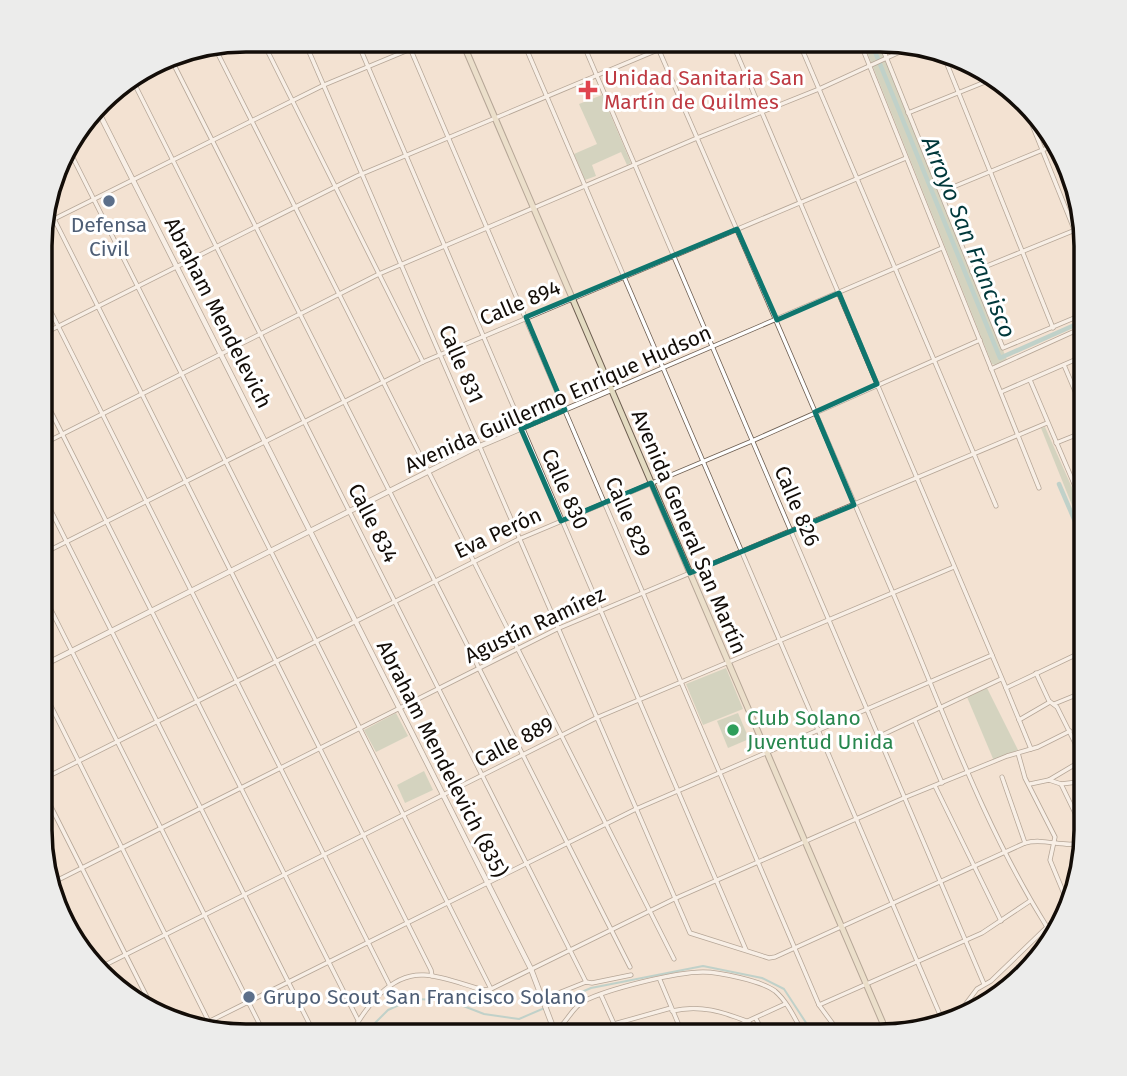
<svg xmlns="http://www.w3.org/2000/svg" width="1127" height="1076" font-family="'Fira Sans',sans-serif">
  <style>
    .green { fill: #afc2a9 }
    .lines { fill: none; stroke-linecap: round; stroke-linejoin: round }
    .stream { stroke: #84bcbf; stroke-width: 2 }
    .canal { stroke: #84bcbf; stroke-width: 4.5 }
    .minor-casing { stroke: #6c5d50; stroke-width: 5 }
    .tertiary-casing { stroke: #6c5d50; stroke-width: 6 }
    .secondary-casing { stroke: #6c5d50; stroke-width: 7 }
    .minor { stroke: #fff; stroke-width: 3.5 }
    .tertiary { stroke: #fff; stroke-width: 4.5 }
    .secondary { stroke: #e3dbc1; stroke-width: 5 }
    .marked { fill: none; stroke: #0f766e; stroke-width: 5; stroke-linejoin: round }
    .health-dot { fill: #e0444e; stroke: #fff; stroke-width: 2.5 }
    .service-dot { fill: #5c6f8a; stroke: #fff; stroke-width: 2.5 }
    .leisure-dot { fill: #2e9e5b; stroke: #fff; stroke-width: 2.5 }
    .labels { text-anchor: middle; stroke-width: 6; stroke-linejoin: round; paint-order: stroke }
    .health-label { font-size: 21px; fill: #be3a42; stroke: #fff; text-anchor: start }
    .service-label { font-size: 21px; fill: #4e5e75; stroke: #fff }
    .street-label { font-size: 21px; fill: #130d08; stroke: #fff }
    .leisure-label { font-size: 21px; fill: #27864d; stroke: #fff; text-anchor: start }
    .water-label { font-size: 23px; font-style: italic; fill: #00383b; stroke: #fff }
    .rim { fill: none; stroke: #130d08; stroke-width: 3.5 }
  </style>
  <rect width="100%" height="100%" fill="#f3e2d2"/>
  <g class="green">
    <polygon points="863,42 878,42 1007,360 995,365 992,364"/>
    <polygon points="602,95 631,163 627,165 621,152 592,165 596,176 585,180 574,154 597,144 579,104"/>
    <polygon points="1045,427 1086,519 1086,540 1041,428"/>
    <polygon points="726,668 743,709 703,725 686,684"/>
    <polygon points="987,688 1018,750 994,761 967,697"/>
    <polygon points="396,713 408,736 376,752 364,730"/>
    <polygon points="738,713 749,739 728,748 717,721"/>
    <polygon points="424,771 433,790 405,803 397,785"/>
  </g>
  <g class="lines">
    <g class="stream">
      <polyline points="987,1004 1002,981 1055,933"/>
      <polyline points="368,1035 375,1023 388,1010 412,999 448,1000 484,1014 519,1019 591,988 703,966 762,978 784,989 814,1035"/>
    </g>
    <g class="canal">
      <polyline points="871,42 1000,358 1086,320"/>
      <polyline points="1059,484 1086,547"/>
    </g>
    <g class="minor-casing">
      <g id="minor">
        <polyline points="262,40 423,362"/>
        <path d="M 304,40 L 690,933 L 769,958 L 775,957 L 1025,843 C 1046,837 1066,850 1086,841"/>
        <polyline points="357,41 746,950"/>
        <polyline points="407,41 819,1005 841,1035"/>
        <polyline points="523,41 944,1024"/>
        <polyline points="582,41 984,984"/>
        <path d="M 655,41 C 735,224 813,407 892,591 C 941,704 981,822 1047,927"/>
        <polyline points="732,42 1006,688 1086,650"/>
        <polyline points="799,42 996,506"/>
        <polyline points="860,42 1039,488"/>
        <polyline points="880,42 1003,348 1086,313"/>
        <polyline points="214,46 674,959"/>
        <polyline points="943,54 1053,328"/>
        <polyline points="170,57 630,967"/>
        <polyline points="132,79 586,982"/>
        <polyline points="1023,102 1086,259"/>
        <polyline points="908,113 995,78"/>
        <polyline points="67,146 491,989"/>
        <polyline points="941,192 1057,144"/>
        <polyline points="46,203 431,970 432,976"/>
        <polyline points="44,224 324,85 430,41"/>
        <polyline points="972,272 1085,226"/>
        <polyline points="44,298 389,984"/>
        <polyline points="43,334 357,176 679,41"/>
        <polyline points="1064,365 1086,417"/>
        <polyline points="991,369 1086,326"/>
        <polyline points="1030,380 1086,512"/>
        <polyline points="611,390 942,248"/>
        <polyline points="1001,392 1086,355"/>
        <polyline points="43,396 358,1020"/>
        <polyline points="1056,443 1086,431"/>
        <polyline points="43,444 379,274 697,138 819,89 915,45"/>
        <polyline points="43,495 315,1035"/>
        <polyline points="42,554 423,362 906,158"/>
        <polyline points="42,592 265,1035"/>
        <polyline points="1078,654 1086,670"/>
        <polyline points="1036,673 1049,701 1057,707 1083,759"/>
        <polyline points="42,688 213,1030"/>
        <polyline points="1006,688 1031,749"/>
        <polyline points="1054,704 1086,691"/>
        <polyline points="1019,720 1050,702"/>
        <polyline points="915,721 942,783"/>
        <polyline points="880,736 1001,679"/>
        <polyline points="1018,753 1025,778 1055,837 1050,860 1069,906"/>
        <polyline points="1002,777 1025,843"/>
        <polyline points="41,780 519,539 752,441 980,340"/>
        <polyline points="1049,780 1086,758"/>
        <polyline points="1030,784 1049,780 1061,784 1086,781"/>
        <polyline points="1061,784 1076,815 1086,829"/>
        <polyline points="935,786 1001,921"/>
        <polyline points="41,787 156,1015"/>
        <polyline points="1079,845 1083,856"/>
        <polyline points="50,884 557,629 1047,423"/>
        <polyline points="99,968 596,718 954,567"/>
        <polyline points="660,980 683,1035"/>
        <polyline points="601,995 619,1035"/>
        <polyline points="541,1000 586,982 592,983 631,975"/>
        <polyline points="819,1005 982,933 1030,901"/>
        <path d="M 672,1011 C 700,1004 723,1012 749,1022"/>
        <polyline points="756,1019 765,1035"/>
        <polyline points="953,1021 977,989 991,981 1047,927 1068,911"/>
        <polyline points="614,1024 671,1008"/>
        <polyline points="200,1026 636,809 992,655"/>
        <path d="M 554,1032 C 567,1024 571,1008 584,1001 C 608,989 675,972 703,972 C 719,972 762,981 775,991 C 788,1002 796,1021 804,1035"/>
        <path d="M 350,1035 C 365,1009 389,973 424,975 C 444,976 464,985 483,990 L 491,989 L 674,899 L 906,797 L 1007,756 L 1038,747 L 1070,731"/>
        <path d="M 398,1035 C 411,1023 446,1032 463,1035"/>
        <polyline points="717,1035 785,1004"/>
      </g>
    </g>
    <g class="tertiary-casing">
      <g id="tertiary">
        <polyline points="97,109 531,969 556,1035"/>
        <polyline points="42,666 473,449 611,390"/>
      </g>
    </g>
    <g class="secondary-casing">
      <polyline id="secondary" points="462,41 888,1035"/>
    </g>
    <use href="#minor" class="minor"/>
    <use href="#tertiary" class="tertiary"/>
    <use href="#secondary" class="secondary"/>
  </g>
  <path d="M0 0H1127V1076H0ZM 737,229 L 777,320 L 839,293 L 877,384 L 815,412 L 854,505 L 690,573 L 651,483 L 561,521 L 521,429 L 565,410 L 526,317 Z" fill="#f3e2d2" fill-opacity=".55" fill-rule="evenodd"/>
  <path class="marked" d="M 737,229 L 777,320 L 839,293 L 877,384 L 815,412 L 854,505 L 690,573 L 651,483 L 561,521 L 521,429 L 565,410 L 526,317 Z"/>
  <path class="health-dot" d="M584.5 79.5h7v7h7v7h-7v7h-7v-7h-7v-7h7z"/>
  <g class="service-dot">
    <circle cx="109" cy="201" r="7"/>
    <circle cx="249" cy="997" r="7"/>
  </g>
  <circle class="leisure-dot" cx="733" cy="730" r="7"/>
  <g class="labels">
    <g class="health-label">
      <text x="604" y="85">Unidad Sanitaria San<tspan x="604" dy="24">Martín de Quilmes</tspan></text>
    </g>
    <g class="service-label">
      <text x="109" y="232">Defensa<tspan x="109" dy="24">Civil</tspan></text>
      <text x="263" y="1004" text-anchor="start">Grupo Scout San Francisco Solano</text>
    </g>
    <g class="street-label">
      <text transform="translate(520 303) rotate(-23)" y="7">Calle 894</text>
      <text transform="translate(218 313) rotate(63)" y="7">Abraham Mendelevich</text>
      <text transform="translate(461 364) rotate(67)" y="7">Calle 831</text>
      <text transform="translate(558 399) rotate(-24)" y="7">Avenida Guillermo Enrique Hudson</text>
      <text transform="translate(565 489) rotate(66)" y="7">Calle 830</text>
      <text transform="translate(797 506) rotate(67)" y="7">Calle 826</text>
      <text transform="translate(628 517) rotate(67)" y="7">Calle 829</text>
      <text transform="translate(373 523) rotate(63)" y="7">Calle 834</text>
      <text transform="translate(689 532) rotate(67)" y="7">Avenida General San Martín</text>
      <text transform="translate(498 533) rotate(-25)" y="7">Eva Perón</text>
      <text transform="translate(535 625) rotate(-25)" y="7">Agustín Ramírez</text>
      <text transform="translate(514 742) rotate(-27)" y="7">Calle 889</text>
      <text transform="translate(442 759) rotate(63)" y="7">Abraham Mendelevich (835)</text>
    </g>
    <g class="leisure-label">
      <text x="747" y="725">Club Solano<tspan x="747" dy="24">Juventud Unida</tspan></text>
    </g>
    <g class="water-label">
      <text transform="translate(969 237) rotate(68)" y="8">Arroyo San Francisco</text>
    </g>
  </g>
  <path d="M0 0H1127V1076H0ZM246 52H880A194 194 0 0 1 1074 246V830A194 194 0 0 1 880 1024H246A194 194 0 0 1 52 830V246A194 194 0 0 1 246 52Z" fill="#ececeb" fill-rule="evenodd"/>
  <path class="rim" d="M246 52H880A194 194 0 0 1 1074 246V830A194 194 0 0 1 880 1024H246A194 194 0 0 1 52 830V246A194 194 0 0 1 246 52Z"/>
</svg>
